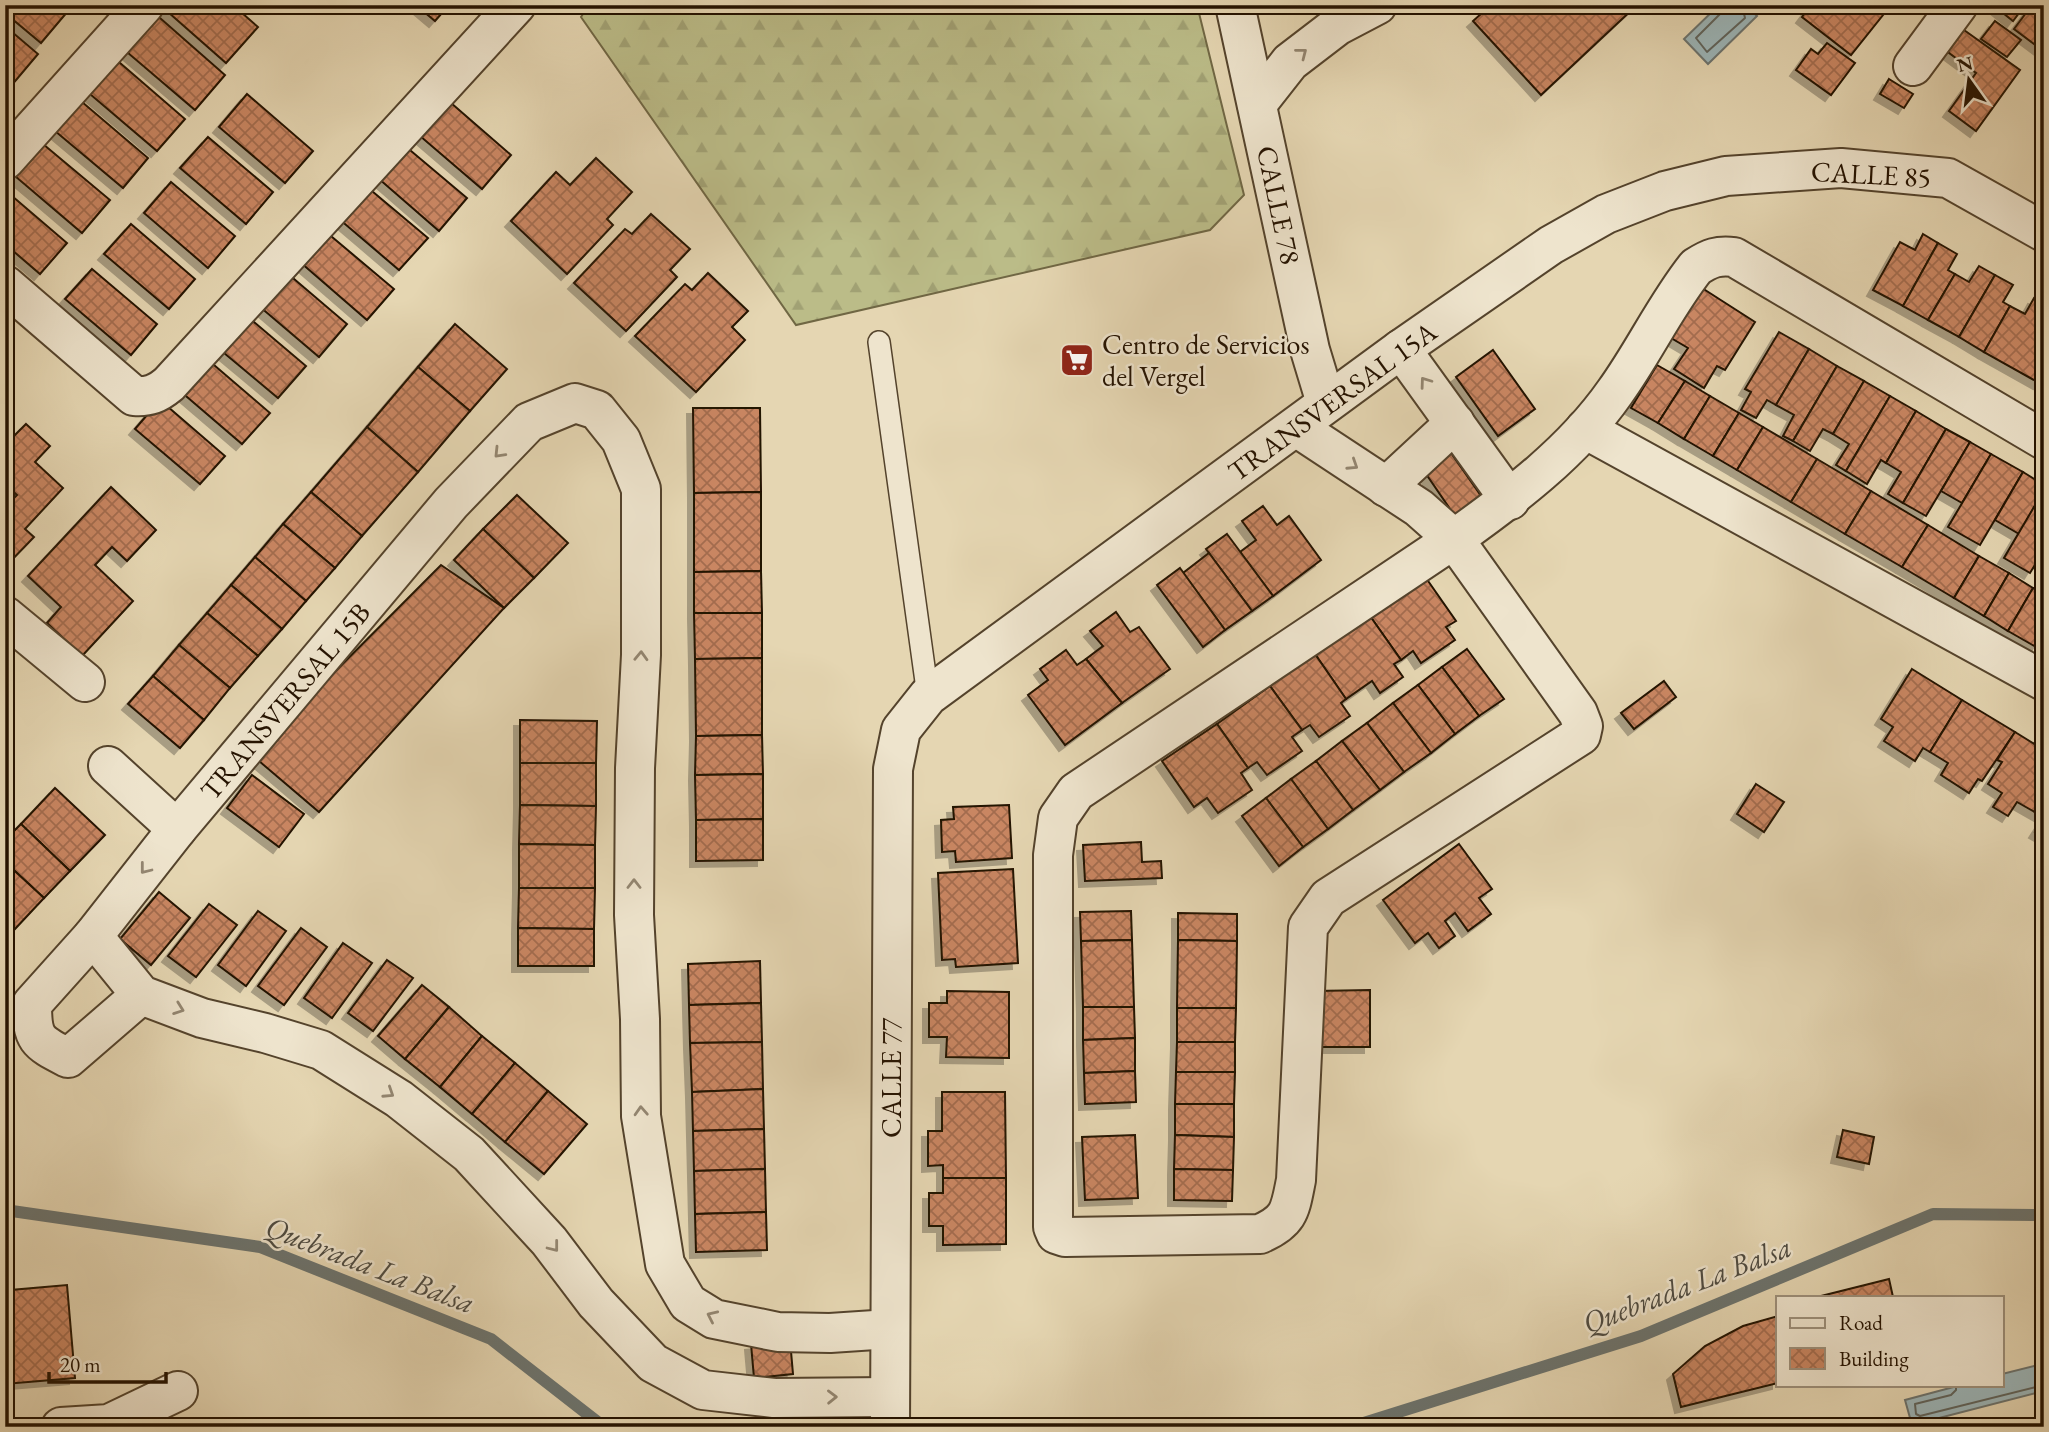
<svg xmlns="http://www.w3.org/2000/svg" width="2049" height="1432" font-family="'EB Garamond',serif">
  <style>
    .forest { fill: url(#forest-firs); stroke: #706744; stroke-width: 2 }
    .water { fill: #9cb6b9; stroke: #6c746f; stroke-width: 2 }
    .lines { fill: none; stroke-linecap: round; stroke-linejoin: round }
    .shore { stroke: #60645c; stroke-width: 2 }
    .stream { stroke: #6c746f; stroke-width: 12 }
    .building { fill: url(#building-cross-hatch); stroke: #241200; stroke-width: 2; filter: url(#shadow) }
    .service-casing { stroke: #54432c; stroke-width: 24 }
    .minor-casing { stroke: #54432c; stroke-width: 42 }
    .tertiary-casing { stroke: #54432c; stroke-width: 42 }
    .service { stroke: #eee4cd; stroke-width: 21 }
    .minor { stroke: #eee4cd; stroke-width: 38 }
    .tertiary { stroke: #eee4cd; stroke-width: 38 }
    .oneway { stroke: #938671 }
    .labels { text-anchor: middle; stroke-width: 5; stroke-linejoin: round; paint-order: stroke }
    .street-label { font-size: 28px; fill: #241200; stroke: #eee4cd }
    .poi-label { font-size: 28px; fill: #241200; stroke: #eee4cd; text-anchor: start }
    .water-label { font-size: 30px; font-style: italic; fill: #4e4b41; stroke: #eee4cd }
  </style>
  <defs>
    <pattern id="forest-firs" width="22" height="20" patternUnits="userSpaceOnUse" patternTransform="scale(1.75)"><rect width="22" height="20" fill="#bbbc88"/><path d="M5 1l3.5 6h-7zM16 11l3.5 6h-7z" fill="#a1a174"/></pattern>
    <pattern id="building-cross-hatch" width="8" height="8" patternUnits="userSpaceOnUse" patternTransform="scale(1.75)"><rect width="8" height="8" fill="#c98662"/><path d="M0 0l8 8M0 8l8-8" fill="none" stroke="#a36c4e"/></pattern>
    <filter id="shadow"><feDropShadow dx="-6" dy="6" stdDeviation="0" flood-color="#0004"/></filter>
  </defs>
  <rect width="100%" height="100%" fill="#e5d6b2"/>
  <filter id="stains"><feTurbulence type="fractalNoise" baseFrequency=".00286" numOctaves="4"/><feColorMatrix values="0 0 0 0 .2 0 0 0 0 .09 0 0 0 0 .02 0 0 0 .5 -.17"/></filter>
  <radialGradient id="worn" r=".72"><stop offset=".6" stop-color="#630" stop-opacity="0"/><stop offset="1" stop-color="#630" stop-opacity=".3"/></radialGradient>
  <polygon class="forest" points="589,5 1197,5 1244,195 1210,230 796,325 581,17"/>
  <g class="water">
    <polygon points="1719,5 1746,5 1757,16 1708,64 1684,39"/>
    <polygon points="2042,1364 2044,1391 1912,1425 1905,1400 1961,1385 2002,1385 2002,1374"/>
  </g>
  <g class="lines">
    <g class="shore">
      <polyline points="1724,5 1722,12 1696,38 1707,52 1745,18 1742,5"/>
      <polyline points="1956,1385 1956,1390 1951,1395 1915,1404 1916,1414 1920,1416 2044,1385"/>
    </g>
    <g class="stream">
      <polyline points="5,1210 260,1247 491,1339 604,1427"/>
      <polyline points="1351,1427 1641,1336 1933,1214 2044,1215"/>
    </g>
  </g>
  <g class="building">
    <polygon points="5,5 61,5 68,11 41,43 5,13"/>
    <polygon points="160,5 233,5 258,27 226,63"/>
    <polygon points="416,5 449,5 435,21"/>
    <polygon points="1491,5 1637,5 1541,95 1473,21"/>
    <polygon points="1811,5 1891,5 1851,55 1802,17"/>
    <polygon points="1993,5 2025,5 2013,21"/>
    <polygon points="2032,5 2044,7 2042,50 2014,29"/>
    <polygon points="152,11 225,75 195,110 121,47"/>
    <polygon points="1995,21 2021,40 2007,57 1981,39"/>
    <polygon points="1957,25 2020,70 1976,131 1949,111 1976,73 1941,47"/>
    <polygon points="5,26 38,54 6,92 5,92"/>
    <polygon points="1827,43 1855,63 1831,95 1796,70 1811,49 1818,54"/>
    <polygon points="112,56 185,119 157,151 84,89"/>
    <polygon points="1889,79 1913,94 1904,108 1880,94"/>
    <polygon points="247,94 313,151 285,183 219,127"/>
    <polygon points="75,96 148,158 123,188 49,126"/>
    <polygon points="443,96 511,155 482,189 413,130"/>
    <polygon points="208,137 273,192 246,224 180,168"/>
    <polygon points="37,139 110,200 82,233 9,171"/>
    <polygon points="398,140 467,198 439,231 371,172"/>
    <polygon points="596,158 632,192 607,219 613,225 567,274 511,221 556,172 570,185"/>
    <polygon points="360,181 428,238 399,270 332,213"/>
    <polygon points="171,182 235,236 208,268 144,213"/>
    <polygon points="5,190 67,243 40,274 5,244"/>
    <polygon points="651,214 690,249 670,270 677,277 626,331 574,283 625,229 632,234"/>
    <polygon points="131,224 195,279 169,309 104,254"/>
    <polygon points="319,226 394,289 367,320 293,256"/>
    <polygon points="1923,234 1938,243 1903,306 1873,290 1900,242 1915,250"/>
    <polygon points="1938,243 1957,254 1948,270 1955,274 1928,320 1903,306"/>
    <polygon points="1979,266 1995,275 1959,337 1928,320 1955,274 1969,282"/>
    <polygon points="280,267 347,324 319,357 252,300"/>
    <polygon points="92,269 157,324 131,355 65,299"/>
    <polygon points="708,273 748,311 732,327 745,340 696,392 635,336 685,284 692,290"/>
    <polygon points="1995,275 2013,285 2003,302 2010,306 1984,352 1959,337"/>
    <polygon points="1702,288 1755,322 1725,370 1717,366 1704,388 1674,369 1688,348 1671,338"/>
    <polygon points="2034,298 2044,303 2044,379 2041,384 1984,352 2010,306 2025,314"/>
    <polygon points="241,311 306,366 278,398 212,343"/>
    <polygon points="455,324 507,369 470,411 418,367"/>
    <polygon points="1779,332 1809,349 1776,405 1767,400 1756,418 1741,410 1751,392 1745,389"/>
    <polygon points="1809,349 1837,366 1793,441 1783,436 1794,415 1776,405"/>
    <polygon points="1493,350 1535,409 1498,436 1456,377"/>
    <polygon points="200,353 270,413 242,444 173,385"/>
    <polygon points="1657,365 1685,381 1658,423 1631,408"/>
    <polygon points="1837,366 1864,381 1833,434 1823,429 1810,451 1793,441"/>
    <polygon points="418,367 470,411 418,472 367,427"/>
    <polygon points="1685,381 1710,396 1684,439 1658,423"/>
    <polygon points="1864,381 1890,396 1846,471 1836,465 1849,444 1833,434"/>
    <polygon points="1710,396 1739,413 1713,456 1684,439"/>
    <polygon points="1890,396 1916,411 1886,463 1881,460 1867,484 1846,471"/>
    <polygon points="160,400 225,456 200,484 135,429"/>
    <polygon points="693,408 760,408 761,492 694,493"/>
    <polygon points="1916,411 1946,429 1903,503 1888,494 1901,472 1886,463"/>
    <polygon points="1739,413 1763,427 1737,470 1713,456"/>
    <polygon points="26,424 50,446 35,462 63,488 25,529 34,537 5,567 5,507 17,495 5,484 5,438 9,441"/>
    <polygon points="367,427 418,472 362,536 311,492"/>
    <polygon points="1763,427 1817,459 1791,502 1737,470"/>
    <polygon points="1946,429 1970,442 1926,516 1903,503"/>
    <polygon points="1970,442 1991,454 1962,503 1941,491"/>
    <polygon points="1451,453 1486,503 1459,522 1424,471"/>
    <polygon points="1991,454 2023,472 1980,545 1948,527"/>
    <polygon points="1817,459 1871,491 1845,534 1791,502"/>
    <polygon points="2023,472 2044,485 2044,490 2019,534 1995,520"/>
    <polygon points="111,487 156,530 127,561 112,547 95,565 133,601 82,656 47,623 61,607 28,576"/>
    <polygon points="2044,490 2044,550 2030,573 2004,558"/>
    <polygon points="1871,491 1928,525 1902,567 1845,534"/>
    <polygon points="311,492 362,536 335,568 283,524"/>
    <polygon points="761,492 761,571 694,572 694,493"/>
    <polygon points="517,495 568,543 534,578 483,529"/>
    <polygon points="1263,506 1277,525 1289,516 1321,560 1273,596 1240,552 1256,540 1242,521"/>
    <polygon points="283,524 335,568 306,601 255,557"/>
    <polygon points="1928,525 1979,556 1954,598 1902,567"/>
    <polygon points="483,529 534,578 504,608 454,560"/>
    <polygon points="1227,534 1273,596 1252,611 1206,549"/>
    <polygon points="1209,553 1252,611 1225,630 1183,573"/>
    <polygon points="1979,556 2009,573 1984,616 1954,598"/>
    <polygon points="255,557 306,601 282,629 231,585"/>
    <polygon points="441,565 504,608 319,812 252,755"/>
    <polygon points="1180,568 1225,630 1203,647 1157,585"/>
    <polygon points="761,571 762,613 694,613 694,572"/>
    <polygon points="2009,573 2033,588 2008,631 1984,616"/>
    <polygon points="1426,578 1456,621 1446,627 1455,640 1421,663 1413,651 1401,660 1370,616"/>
    <polygon points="231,585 282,629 258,656 207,613"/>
    <polygon points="2033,588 2044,594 2044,634 2036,647 2008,631"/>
    <polygon points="1116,612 1130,632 1139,627 1170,669 1122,703 1086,659 1103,646 1090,631"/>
    <polygon points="207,613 258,656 230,688 179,645"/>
    <polygon points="694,613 762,613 762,658 695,659"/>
    <polygon points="1370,616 1401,660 1394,664 1403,677 1380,693 1372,681 1346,699 1315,654"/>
    <polygon points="179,645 230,688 204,720 153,676"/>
    <polygon points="1467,649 1504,699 1479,716 1442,667"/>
    <polygon points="1066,650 1077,665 1086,659 1122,703 1065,745 1028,695 1048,680 1040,669"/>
    <polygon points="1315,654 1346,699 1341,703 1350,716 1319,737 1310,725 1302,730 1270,686"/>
    <polygon points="762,658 762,735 696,736 695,659"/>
    <polygon points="1442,667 1479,716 1455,734 1418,685"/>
    <polygon points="1912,669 1962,700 1930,752 1923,748 1915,761 1884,741 1893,727 1881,719"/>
    <polygon points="153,676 204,720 180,748 128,704"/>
    <polygon points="1664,681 1676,697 1634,729 1621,713"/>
    <polygon points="1418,685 1455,734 1431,753 1393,703"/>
    <polygon points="1270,686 1302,730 1292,737 1302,751 1267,775 1257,762 1248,768 1217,724"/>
    <polygon points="1962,700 2015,732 1982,781 1978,779 1969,793 1941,775 1948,763 1930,752"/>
    <polygon points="1393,703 1431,753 1404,772 1367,723"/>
    <polygon points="520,720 597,721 596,763 520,763"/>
    <polygon points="1367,723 1404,772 1380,790 1342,741"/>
    <polygon points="1217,724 1248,768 1241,773 1252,790 1218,813 1207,798 1194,807 1162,761"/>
    <polygon points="2015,732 2044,750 2044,809 2040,815 2017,802 2008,816 1993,807 2002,793 1988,784 2002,762 1997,760"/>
    <polygon points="762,735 763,774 695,775 696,736"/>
    <polygon points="1342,741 1380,790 1353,810 1316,761"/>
    <polygon points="1316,761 1353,810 1328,829 1291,779"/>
    <polygon points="520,763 596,763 596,806 520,805"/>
    <polygon points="763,774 763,819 696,820 695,775"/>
    <polygon points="252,775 304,814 279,847 227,808"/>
    <polygon points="1291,779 1328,829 1303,847 1266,798"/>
    <polygon points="1756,784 1784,802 1764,832 1737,814"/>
    <polygon points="55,788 105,835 70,871 21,824"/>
    <polygon points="1266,798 1303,847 1279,866 1242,816"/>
    <polygon points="520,805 596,806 595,845 519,844"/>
    <polygon points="1009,805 1012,858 956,862 955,851 942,852 941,820 954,819 953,807"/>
    <polygon points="2044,818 2044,837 2035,832"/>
    <polygon points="763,819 763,860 696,861 696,820"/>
    <polygon points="21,824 70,871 44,898 5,862 5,840"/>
    <polygon points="1141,842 1142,862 1161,861 1162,878 1085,881 1083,845"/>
    <polygon points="519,844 595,845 595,888 519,888"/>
    <polygon points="1459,844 1492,889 1479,898 1491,914 1468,931 1455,913 1445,921 1455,936 1439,948 1428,933 1415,943 1383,900"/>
    <polygon points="5,862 44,898 14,930 5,922"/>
    <polygon points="1013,869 1018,963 956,967 955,959 942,960 938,873"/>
    <polygon points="519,888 595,888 594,929 518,928"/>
    <polygon points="159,892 190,918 151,965 120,939"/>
    <polygon points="209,904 237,925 196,977 168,956"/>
    <polygon points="258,911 286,931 246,986 218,965"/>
    <polygon points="1131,911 1132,940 1081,941 1080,912"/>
    <polygon points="1178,913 1237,914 1237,941 1178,940"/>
    <polygon points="301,928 327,947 284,1005 258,986"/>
    <polygon points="518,928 594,929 594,966 518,966"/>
    <polygon points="1132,940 1134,1007 1083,1007 1081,941"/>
    <polygon points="1178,940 1237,941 1236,1008 1177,1008"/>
    <polygon points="343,943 372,963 332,1018 304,998"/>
    <polygon points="387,960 413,978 373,1031 348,1013"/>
    <polygon points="760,961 761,1003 689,1005 688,964"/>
    <polygon points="422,985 449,1007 405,1059 378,1036"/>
    <polygon points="1370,990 1370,1047 1315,1047 1315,991"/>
    <polygon points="947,991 1009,992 1009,1058 946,1057 947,1037 929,1037 929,1003 947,1003"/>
    <polygon points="761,1003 762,1042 690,1043 689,1005"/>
    <polygon points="449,1007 482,1036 440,1087 405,1059"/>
    <polygon points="1083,1007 1134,1007 1135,1038 1083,1040"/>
    <polygon points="1177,1008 1236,1008 1235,1042 1177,1042"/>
    <polygon points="482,1036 515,1063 472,1114 440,1087"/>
    <polygon points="1135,1038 1135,1071 1084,1073 1083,1040"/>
    <polygon points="762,1042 763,1089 692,1092 690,1043"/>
    <polygon points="1177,1042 1235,1042 1235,1072 1176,1072"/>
    <polygon points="515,1063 548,1091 505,1142 472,1114"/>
    <polygon points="1135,1071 1136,1102 1085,1104 1084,1073"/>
    <polygon points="1176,1072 1235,1072 1234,1104 1175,1104"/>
    <polygon points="763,1089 764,1129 693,1131 692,1092"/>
    <polygon points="548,1091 587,1124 544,1174 505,1142"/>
    <polygon points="942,1092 1005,1092 1006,1178 943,1178 943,1165 928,1166 928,1131 942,1131"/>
    <polygon points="1175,1104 1234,1104 1234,1137 1175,1135"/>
    <polygon points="764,1129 765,1169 694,1171 693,1131"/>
    <polygon points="1843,1130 1874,1137 1869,1164 1837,1157"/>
    <polygon points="1135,1135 1138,1198 1085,1200 1082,1137"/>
    <polygon points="1175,1135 1234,1137 1233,1170 1174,1169"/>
    <polygon points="765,1169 766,1212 695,1214 694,1171"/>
    <polygon points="1174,1169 1233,1170 1232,1201 1174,1200"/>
    <polygon points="943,1178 1006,1178 1006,1244 943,1245 943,1226 929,1226 929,1193 943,1193"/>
    <polygon points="766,1212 767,1250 696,1252 695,1214"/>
    <polygon points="1889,1279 1893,1297 1817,1297"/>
    <polygon points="67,1285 75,1378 5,1384 5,1302 13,1301 11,1290"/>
    <polygon points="1778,1316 1778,1383 1681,1407 1673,1374 1705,1346 1743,1326"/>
    <polygon points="790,1340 793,1374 754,1378 751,1344"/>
  </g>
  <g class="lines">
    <g class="service-casing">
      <polyline id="service" points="879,342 928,696"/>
    </g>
    <g class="minor-casing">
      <g id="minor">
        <polyline points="1913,66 1958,5"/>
        <polyline points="1257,104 1290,62 1337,26 1377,5"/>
        <polyline points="5,160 144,5"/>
        <path d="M 5,285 L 134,396 C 149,397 157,394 169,384 L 516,5"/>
        <polyline points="1401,349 1510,500"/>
        <path d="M 1296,427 L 1419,508 L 1454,539 L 1578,713 L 1583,726 L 1581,735 L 1328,898 L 1308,927 L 1296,1180 C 1290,1210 1290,1221 1260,1234 L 1065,1237 L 1056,1234 L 1053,1227 L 1053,855 L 1058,818 L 1076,792 L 1454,539 C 1513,497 1573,452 1615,392 C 1644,352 1665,306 1696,267 C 1710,258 1718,255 1734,257 L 2044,440"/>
        <polyline points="1585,429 2044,681"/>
        <polyline points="1386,487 1455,423"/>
        <polyline points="5,616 85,682"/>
        <polyline points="108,766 177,829"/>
        <polyline points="93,936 141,995 202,1018 265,1033 321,1050 399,1099 469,1154 549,1241 596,1303 653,1363 703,1390 774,1398 890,1397"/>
        <path d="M 141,995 L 68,1058 C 37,1042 32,1040 32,1004 L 93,936 L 177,829 L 451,503 L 529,422 L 575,403 L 597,410 L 621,440 L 641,489 L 641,655 L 635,768 L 634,915 L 640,1019 L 641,1116 L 665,1264 L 688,1303 L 714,1319 L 778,1332 L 830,1333 L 890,1329"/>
        <polyline points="61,1427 109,1424 178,1391"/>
      </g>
    </g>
    <g class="tertiary-casing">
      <g id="tertiary">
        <polyline points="1235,5 1310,350 1326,403"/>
        <polyline points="890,1427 893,769 901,730 928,696 1401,349 1551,245 1606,214 1665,191 1726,176 1841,168 1948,178 2044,232"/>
      </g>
    </g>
    <use href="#service" class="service"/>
    <use href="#minor" class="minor"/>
    <use href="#tertiary" class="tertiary"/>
  </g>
  <defs><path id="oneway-chevron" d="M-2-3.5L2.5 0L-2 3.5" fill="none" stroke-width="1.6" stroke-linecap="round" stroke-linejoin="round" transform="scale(1.75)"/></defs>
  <g class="oneway">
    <use href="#oneway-chevron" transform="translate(1302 53) rotate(-38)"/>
    <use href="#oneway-chevron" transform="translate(1425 382) rotate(-126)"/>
    <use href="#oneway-chevron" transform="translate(499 453) rotate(134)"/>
    <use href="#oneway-chevron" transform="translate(1353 465) rotate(33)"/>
    <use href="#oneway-chevron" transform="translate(641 656) rotate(-88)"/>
    <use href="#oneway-chevron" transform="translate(145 869) rotate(128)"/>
    <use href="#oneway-chevron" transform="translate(634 884) rotate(-90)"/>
    <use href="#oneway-chevron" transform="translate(179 1009) rotate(20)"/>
    <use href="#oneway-chevron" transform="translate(389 1093) rotate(33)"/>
    <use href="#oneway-chevron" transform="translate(641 1111) rotate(-93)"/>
    <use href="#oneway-chevron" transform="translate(554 1247) rotate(52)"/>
    <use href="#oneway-chevron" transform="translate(712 1316) rotate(-155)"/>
    <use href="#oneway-chevron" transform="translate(832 1397) rotate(-1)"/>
  </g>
  <defs>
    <g id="supermarket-square" transform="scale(1.75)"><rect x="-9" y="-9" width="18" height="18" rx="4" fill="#8f2418" stroke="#eee4cd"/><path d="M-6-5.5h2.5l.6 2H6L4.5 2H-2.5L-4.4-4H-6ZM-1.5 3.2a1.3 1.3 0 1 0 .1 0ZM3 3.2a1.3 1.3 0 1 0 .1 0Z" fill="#fff"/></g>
  </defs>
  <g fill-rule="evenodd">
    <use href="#supermarket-square" x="1077" y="360"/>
  </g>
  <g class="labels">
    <g class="street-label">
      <text transform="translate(1871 174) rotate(3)" y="10">CALLE 85</text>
      <text transform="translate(1279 205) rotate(78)" y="10">CALLE 78</text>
      <text transform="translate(1332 401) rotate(-36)" y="10">TRANSVERSAL 15A</text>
      <text transform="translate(285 701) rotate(-50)" y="10">TRANSVERSAL 15B</text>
      <text transform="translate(891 1078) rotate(-90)" y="10">CALLE 77</text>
    </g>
    <g class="poi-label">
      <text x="1102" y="354">Centro de Servicios<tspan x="1102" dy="32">del Vergel</tspan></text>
    </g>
    <g class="water-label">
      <text transform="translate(370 1265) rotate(21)" y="10">Quebrada La Balsa</text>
      <text transform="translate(1687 1285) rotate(-21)" y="10">Quebrada La Balsa</text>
    </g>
  </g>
  <rect width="2049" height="1432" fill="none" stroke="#e5d6b2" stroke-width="28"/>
  <rect x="7" y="7" width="2035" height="1418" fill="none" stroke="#241200" stroke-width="3.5"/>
  <rect x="14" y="14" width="2021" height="1404" fill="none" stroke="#241200" stroke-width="2"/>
  <rect x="1776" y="1296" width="228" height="91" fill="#eee4cd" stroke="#9d907b" stroke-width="2"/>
  <rect x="1790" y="1318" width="35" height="10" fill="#eee4cd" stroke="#9d907b" stroke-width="2"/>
  <text x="1839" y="1330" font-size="21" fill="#241200">Road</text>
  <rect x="1790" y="1348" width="35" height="21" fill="url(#building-cross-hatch)" stroke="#9d907b" stroke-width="2"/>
  <text x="1839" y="1366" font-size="21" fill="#241200">Building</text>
  <g transform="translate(1969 80) rotate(346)" stroke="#eee4cd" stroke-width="5" paint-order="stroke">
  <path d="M0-5L12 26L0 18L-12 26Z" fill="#241200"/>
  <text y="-10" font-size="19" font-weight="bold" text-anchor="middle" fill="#241200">N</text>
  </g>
  <path d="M49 1372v10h117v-10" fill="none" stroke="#241200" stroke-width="3.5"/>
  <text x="60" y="1372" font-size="21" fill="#241200" stroke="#eee4cd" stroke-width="5" paint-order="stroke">20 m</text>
  <rect width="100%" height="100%" filter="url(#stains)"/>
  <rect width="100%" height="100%" fill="url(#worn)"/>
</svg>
